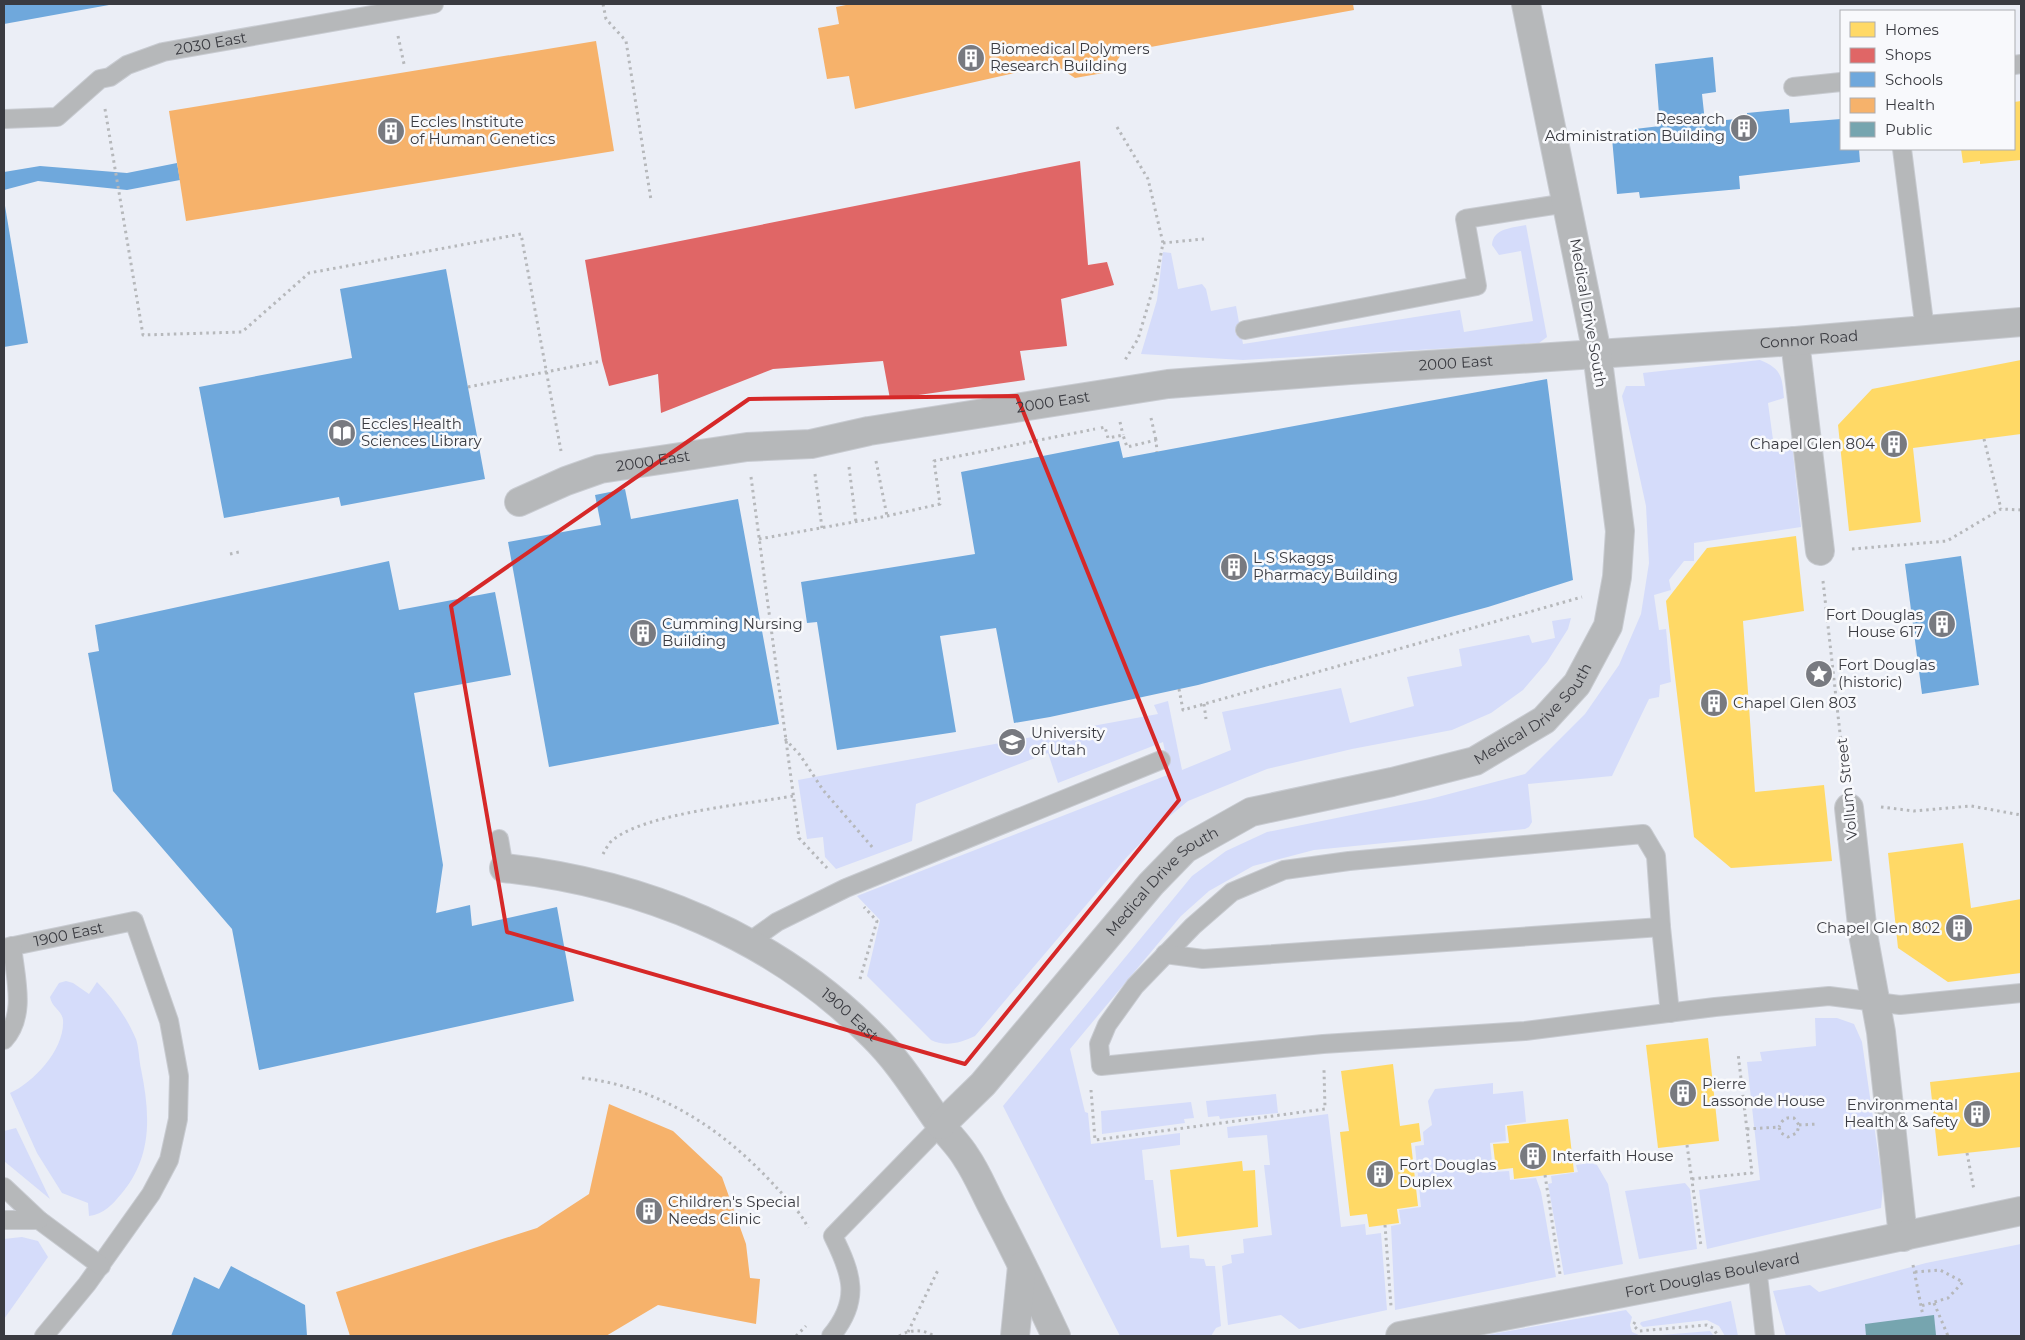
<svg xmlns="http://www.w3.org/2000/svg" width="2025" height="1340" font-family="Montserrat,sans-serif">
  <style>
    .green { fill: #d5dcfa }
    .homes { fill: #ffd966 }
    .shops { fill: #e06666 }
    .schools { fill: #6fa8dc }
    .health { fill: #f6b26b }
    .public { fill: #76a5af }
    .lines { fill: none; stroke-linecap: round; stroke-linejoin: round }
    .lane-casing { stroke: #c8cbd1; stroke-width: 20 }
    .street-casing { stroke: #c8cbd1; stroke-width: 30 }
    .path { stroke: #b6b8bb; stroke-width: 3; stroke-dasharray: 2.5 4; stroke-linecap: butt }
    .lane { stroke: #b6b8ba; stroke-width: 18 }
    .street { stroke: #b6b8ba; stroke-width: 28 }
    .path-bridge { stroke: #b6b8bb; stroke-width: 3; stroke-dasharray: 2.5 4; stroke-linecap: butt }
    .marked { fill: none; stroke: #d62828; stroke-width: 4; stroke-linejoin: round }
    .labels { text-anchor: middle; stroke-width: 5; stroke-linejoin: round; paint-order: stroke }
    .street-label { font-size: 15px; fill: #3a3b41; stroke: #f8f9fc }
    .poi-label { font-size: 15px; fill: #3a3b41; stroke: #f8f9fc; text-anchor: start }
  </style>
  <rect width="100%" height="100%" fill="#ebeef6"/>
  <g class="green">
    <path d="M 1526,225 L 1547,337 L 1539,343 L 1243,360 L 1141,354 L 1157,300 L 1163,252 L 1171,253 L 1178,289 L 1202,284 L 1206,289 L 1211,311 L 1236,306 L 1243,344 L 1460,310 L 1464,332 L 1533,321 L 1521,251 L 1499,255 L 1492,245 C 1493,228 1512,228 1526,225 Z"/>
    <path d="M 1760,360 C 1782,369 1782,377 1784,398 L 1768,403 L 1774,447 L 1792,444 L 1801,527 L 1694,543 L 1694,561 L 1684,561 L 1669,580 L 1671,590 L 1654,595 L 1659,630 L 1666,629 L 1671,682 L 1660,685 L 1659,697 L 1649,699 L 1612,776 L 1528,784 L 1532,822 L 1529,827 L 1525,829 L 1314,850 L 1253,866 L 1209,891 L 1181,916 L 1070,1049 L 1085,1112 L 1088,1113 L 1091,1144 L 1180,1133 L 1180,1145 L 1142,1150 L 1145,1180 L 1153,1180 L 1161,1248 L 1189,1245 L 1190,1258 L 1204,1259 L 1206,1266 L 1215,1266 L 1221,1326 L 1216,1328 L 1211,1336 L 1120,1336 L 1003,1106 L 1192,876 L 1226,851 L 1267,832 L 1430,799 L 1525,774 L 1585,714 L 1619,665 L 1641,614 L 1649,563 L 1646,506 L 1622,396 L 1626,386 L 1645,386 L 1643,373 Z"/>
    <path d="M 1571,618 L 1568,629 L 1547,662 L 1523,690 L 1491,713 L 1452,730 L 1352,749 L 1267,769 L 1188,801 L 1153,830 L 1126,858 L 975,1036 C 961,1043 945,1047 931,1040 L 867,976 L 880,920 L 857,896 L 1170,774 L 1163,742 L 1058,783 L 1048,753 L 916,804 L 912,841 L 836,869 L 825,857 L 823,837 L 807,839 L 798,780 L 1158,714 L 1154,705 L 1168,701 L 1182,770 L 1231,750 L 1222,712 L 1341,688 L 1350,723 L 1414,706 L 1407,677 L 1462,666 L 1459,649 L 1529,635 L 1532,643 L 1555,638 L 1552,621 Z"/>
    <path d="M 66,981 L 73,983 L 89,994 L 97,982 C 113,998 127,1018 136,1039 C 139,1048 139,1060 141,1069 C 150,1113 153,1156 122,1193 C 112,1205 104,1214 89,1216 L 88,1203 L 62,1193 L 37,1153 L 10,1093 C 34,1082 65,1049 63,1020 C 62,1010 52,1008 50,997 L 59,983 Z"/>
    <polygon points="1815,1018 1837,1018 1854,1024 1862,1042 1883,1187 1881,1208 1707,1249 1699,1190 1760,1180 1747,1062 1762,1061 1760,1052 1816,1046"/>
    <polygon points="1493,1083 1493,1094 1523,1091 1526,1122 1505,1125 1506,1141 1490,1143 1493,1172 1509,1171 1510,1180 1536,1178 1541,1192 1556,1277 1395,1310 1391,1226 1401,1224 1399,1210 1421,1207 1415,1146 1424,1145 1423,1132 1432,1125 1428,1101 1435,1089"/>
    <polygon points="1276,1094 1278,1113 1220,1119 1219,1116 1208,1117 1206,1101"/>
    <polygon points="1191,1102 1194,1118 1184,1119 1185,1123 1102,1134 1101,1111"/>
    <polygon points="1328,1114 1341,1227 1365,1224 1366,1235 1381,1233 1387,1310 1299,1329 1281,1315 1228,1325 1222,1266 1232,1263 1231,1255 1244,1253 1243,1239 1272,1235 1264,1165 1270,1165 1267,1135 1228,1138 1227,1127"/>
    <polygon points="16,1128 50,1199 4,1161 4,1131"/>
    <polygon points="1590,1163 1597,1165 1608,1184 1623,1264 1564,1275 1548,1184 1552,1183 1551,1176 1578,1172 1576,1165"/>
    <polygon points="1685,1183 1690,1189 1697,1249 1639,1259 1625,1191"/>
    <polygon points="22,1237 38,1241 48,1257 4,1319 4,1239"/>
    <polygon points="2021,1244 2021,1336 1786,1336 1773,1291 1810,1285 1819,1292 1926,1263"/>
    <polygon points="1731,1301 1738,1336 1725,1336 1719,1326 1707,1320 1643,1327 1640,1324 1641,1322"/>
    <polygon points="1626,1310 1632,1317 1630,1325 1632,1332 1641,1336 1481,1336"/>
    <polygon points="1710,1331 1714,1336 1649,1336"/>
  </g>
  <g class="homes">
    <polygon points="2021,101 2021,160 1980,164 1980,161 1963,163 1961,149 2014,149 2014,102"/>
    <polygon points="2021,360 2021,434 1913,448 1921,522 1849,531 1838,425 1872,389"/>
    <polygon points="1796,536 1804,611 1743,621 1755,792 1824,785 1832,861 1731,868 1694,837 1666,601 1707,548"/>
    <polygon points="1963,843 1971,908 2021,899 2021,973 1948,982 1898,948 1888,853"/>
    <polygon points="1708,1038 1719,1141 1658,1148 1646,1045"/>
    <polygon points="1393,1064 1400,1126 1419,1123 1421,1141 1411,1143 1418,1206 1397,1209 1399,1223 1369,1227 1367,1214 1350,1216 1340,1132 1349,1131 1341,1071"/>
    <polygon points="2021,1072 2021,1147 1938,1156 1930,1082"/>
    <polygon points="1568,1119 1574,1172 1514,1179 1513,1168 1496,1170 1493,1144 1509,1143 1507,1126"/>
    <polygon points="1242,1161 1243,1171 1255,1170 1258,1227 1177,1237 1170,1170"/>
  </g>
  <polygon class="shops" points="1080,161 1088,265 1107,262 1114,285 1061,299 1067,346 1020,351 1025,380 890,399 883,361 773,369 661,413 658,374 609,386 602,361 585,260"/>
  <g class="schools">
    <polygon points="4,4 109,4 109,5 4,24"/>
    <polygon points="1713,57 1716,92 1702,94 1705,122 1747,118 1747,113 1789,109 1790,123 1841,119 1841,149 1859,149 1860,162 1739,176 1740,189 1640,198 1639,192 1617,194 1612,138 1635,136 1635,129 1660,126 1655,64"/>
    <polygon points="177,163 180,180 127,190 38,181 4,190 4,172 40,166 127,173"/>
    <polygon points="4,200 28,343 4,347"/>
    <polygon points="446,269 485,479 341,506 339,497 224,518 199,387 352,358 340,289"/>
    <polygon points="1547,379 1573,580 1488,607 1198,685 1050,717 1014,723 996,628 940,636 956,732 837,750 817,622 807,623 801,582 975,554 961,472 1119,441 1123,458"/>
    <polygon points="625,489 631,519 738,499 779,724 549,767 508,542 601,525 595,495"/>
    <polygon points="1961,556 1979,685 1922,694 1905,564"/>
    <polygon points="389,561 399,610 495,592 511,675 414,693 443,865 436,913 470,905 472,926 557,907 574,1001 259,1070 232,929 113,791 88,653 99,651 95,625"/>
    <polygon points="231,1266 305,1305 307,1336 171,1336 194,1277 219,1289"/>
  </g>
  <g class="health">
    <polygon points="851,4 1353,4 1354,10 1123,52 1109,72 1075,78 1054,64 855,109 849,76 827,79 818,28 839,24 836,7"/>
    <polygon points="596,41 614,151 186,221 169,111"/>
    <polygon points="609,1104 673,1131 722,1177 746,1244 750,1278 760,1279 756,1324 658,1305 606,1336 350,1336 336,1292 537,1228 589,1194"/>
  </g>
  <polygon class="public" points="1934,1315 1936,1335 1866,1336 1865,1324"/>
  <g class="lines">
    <g class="lane-casing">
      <g id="lane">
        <polyline points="2014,65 2021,64"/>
        <polyline points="1793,87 1841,82"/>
        <path id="s1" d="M 4,119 L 57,117 L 100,79 L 110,77 L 127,65 L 163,52 L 434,4"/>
        <polyline points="1902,149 1925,330"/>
        <polyline points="1245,330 1477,286 1465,219 1567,203"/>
        <polyline points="499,839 504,868"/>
        <polyline points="1661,927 1656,856 1643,834 1349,861 1284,870 1232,892 1193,926 1135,986 1107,1025 1099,1044 1101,1066 1323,1044 1525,1031 1715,1007 1829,996 1900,1005 2021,993"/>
        <polyline points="749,942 777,922 846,888 1161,760"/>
        <path id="s2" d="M 4,948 L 134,921 L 169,1021 L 179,1076 L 178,1119 L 169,1160 L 151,1194 L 87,1284 L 44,1336"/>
        <polyline points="1165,954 1203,959 1661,927 1670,1013"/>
        <path d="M 4,1040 C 27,1015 15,977 12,946"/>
        <polyline points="4,1187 39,1220 101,1266"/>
        <polyline points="4,1220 39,1220"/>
        <polyline points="1757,1267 1765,1336"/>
        <path d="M 831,1336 C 861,1300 852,1274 833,1236 L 941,1125"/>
      </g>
    </g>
    <g class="street-casing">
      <g id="street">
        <polyline points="1795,341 1820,551"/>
        <path id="s3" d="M 519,502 L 566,481 L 600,469 L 747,447 L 811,444 L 869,431 L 1168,384 L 1350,370 L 1795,341 L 2021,322"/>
        <polyline points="1849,808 1863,934 1881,1032 1903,1237"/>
        <path id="s4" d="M 504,868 C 641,883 774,936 872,1035 C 899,1061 918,1093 940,1124 C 948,1135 959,1145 966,1157 C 977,1173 984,1191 993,1208 C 1015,1250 1036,1293 1056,1336"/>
        <path id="s5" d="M 941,1125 L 983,1084 L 1151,884 L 1185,849 L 1251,812 L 1392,782 L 1475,761 L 1544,720 L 1577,684 L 1608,626 L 1617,577 L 1620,531 L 1597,353 L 1526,4"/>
        <polyline points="1015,1336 1022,1266"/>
        <path id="s6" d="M 1400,1336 L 1757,1267 L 2021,1211"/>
      </g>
    </g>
    <g class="path">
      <polyline points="603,4 606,19 626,41 651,200"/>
      <polyline points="398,36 404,64"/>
      <polyline points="105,109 143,335 242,332 309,273 521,234 561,451"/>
      <polyline points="1117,127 1148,179 1163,243 1157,275 1138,339 1125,360"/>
      <polyline points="1163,243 1204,239"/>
      <polyline points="1151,418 1156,440"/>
      <polyline points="1120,422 1123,435"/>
      <polyline points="1101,428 1105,427 1108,438 1123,435 1127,447 1156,440 1157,452"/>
      <polyline points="1984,439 2001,509"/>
      <polyline points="876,461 887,516"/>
      <polyline points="849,467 856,522"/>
      <polyline points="815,474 822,528"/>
      <polyline points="751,477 799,838 827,868"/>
      <polyline points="759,539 887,516 940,504 934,461 1095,429"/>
      <polyline points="1852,549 1947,541 2001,509 2021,510"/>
      <polyline points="230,554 239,552"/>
      <polyline points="1823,581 1845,778"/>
      <polyline points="1179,689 1183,710 1582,597"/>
      <polyline points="1204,704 1206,719"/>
      <polyline points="785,739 800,755 823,790 873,848"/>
      <polyline points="1881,807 1914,811 1971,806 2021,815"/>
      <path d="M 603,854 C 606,849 609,842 614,839 C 648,813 748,804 793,796"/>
      <polyline points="860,979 877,921 864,907"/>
      <path d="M 582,1078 C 659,1087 723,1129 775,1186 C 786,1198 801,1212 808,1228"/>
      <polyline points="1091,1090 1095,1140 1325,1109 1324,1070"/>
      <polyline points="1799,1125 1818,1124"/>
      <path d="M 1747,1129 L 1779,1127 L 1781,1133 L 1788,1137 L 1797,1133 L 1799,1125 L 1794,1118 C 1785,1117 1783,1119 1779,1127"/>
      <polyline points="1687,1145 1701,1246"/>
      <polyline points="1967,1153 1974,1190"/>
      <polyline points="1545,1175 1560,1274"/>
      <polyline points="1692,1179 1752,1173 1738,1053"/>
      <polyline points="1385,1225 1391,1306"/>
      <polyline points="1913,1265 1923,1316"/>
      <polyline points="1915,1272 1940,1270 1963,1282 1948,1298 1921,1306"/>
      <polyline points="1934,1303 1948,1336"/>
      <polyline points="1635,1322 1633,1325 1639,1331 1707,1325 1713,1328 1718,1336"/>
      <polyline points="908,1332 938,1270"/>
      <polyline points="796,1336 806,1326"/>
      <path d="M 899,1336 C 910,1329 923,1329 934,1336"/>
    </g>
    <use href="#lane" class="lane"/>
    <use href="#street" class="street"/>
    <polyline class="path-bridge" points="468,387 602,361"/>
  </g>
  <path class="marked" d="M 1017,396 L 1179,800 L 965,1064 L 507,932 L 451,606 L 749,399 Z"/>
  <defs>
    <g id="building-disc" transform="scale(1.4375)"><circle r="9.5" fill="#787a80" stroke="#f8f9fc"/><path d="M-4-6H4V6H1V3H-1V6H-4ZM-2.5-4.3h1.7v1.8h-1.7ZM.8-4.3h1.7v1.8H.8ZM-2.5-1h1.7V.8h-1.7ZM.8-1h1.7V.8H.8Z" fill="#fff"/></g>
    <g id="library-disc" transform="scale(1.4375)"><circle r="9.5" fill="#787a80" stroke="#f8f9fc"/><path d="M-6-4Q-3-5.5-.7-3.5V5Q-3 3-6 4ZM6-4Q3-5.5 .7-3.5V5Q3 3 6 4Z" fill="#fff"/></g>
    <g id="sight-disc" transform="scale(1.4375)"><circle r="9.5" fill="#787a80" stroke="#f8f9fc"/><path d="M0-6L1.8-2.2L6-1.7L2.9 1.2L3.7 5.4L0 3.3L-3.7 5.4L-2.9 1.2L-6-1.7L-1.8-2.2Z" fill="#fff"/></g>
    <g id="university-disc" transform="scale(1.4375)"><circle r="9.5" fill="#787a80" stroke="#f8f9fc"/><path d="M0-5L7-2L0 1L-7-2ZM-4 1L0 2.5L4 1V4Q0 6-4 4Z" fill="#fff"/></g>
  </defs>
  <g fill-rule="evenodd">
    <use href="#building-disc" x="971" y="58"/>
    <use href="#building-disc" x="1744" y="128"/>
    <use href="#building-disc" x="391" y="131"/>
    <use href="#library-disc" x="342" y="433"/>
    <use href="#building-disc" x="1894" y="444"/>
    <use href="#building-disc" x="1234" y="567"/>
    <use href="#building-disc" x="1942" y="624"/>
    <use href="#building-disc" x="643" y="633"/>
    <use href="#sight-disc" x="1819" y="674"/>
    <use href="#building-disc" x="1714" y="703"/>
    <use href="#university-disc" x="1012" y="742"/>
    <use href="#building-disc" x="1959" y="928"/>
    <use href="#building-disc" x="1683" y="1093"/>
    <use href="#building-disc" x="1977" y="1114"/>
    <use href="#building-disc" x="1533" y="1156"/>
    <use href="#building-disc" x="1380" y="1174"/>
    <use href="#building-disc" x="649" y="1211"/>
  </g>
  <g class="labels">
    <g class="street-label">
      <text dy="5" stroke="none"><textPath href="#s1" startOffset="228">2030 East</textPath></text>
      <text transform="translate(1588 313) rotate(80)" y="5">Medical Drive South</text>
      <text dy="5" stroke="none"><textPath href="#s3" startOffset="1305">Connor Road</textPath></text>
      <text dy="5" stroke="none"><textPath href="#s3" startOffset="951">2000 East</textPath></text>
      <text dy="5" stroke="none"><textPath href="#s3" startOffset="546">2000 East</textPath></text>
      <text dy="5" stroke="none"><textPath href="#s3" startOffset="141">2000 East</textPath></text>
      <text dy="5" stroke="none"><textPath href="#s5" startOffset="750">Medical Drive South</textPath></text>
      <text transform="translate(1847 789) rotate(-96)" y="5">Vollum Street</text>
      <text dy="5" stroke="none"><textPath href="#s5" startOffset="330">Medical Drive South</textPath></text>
      <text dy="5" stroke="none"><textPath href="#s2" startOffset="66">1900 East</textPath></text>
      <text dy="5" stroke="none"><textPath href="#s4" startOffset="382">1900 East</textPath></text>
      <text dy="5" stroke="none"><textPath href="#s6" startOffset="318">Fort Douglas Boulevard</textPath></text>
    </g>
    <g class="poi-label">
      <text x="990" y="54">Biomedical Polymers<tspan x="990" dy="17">Research Building</tspan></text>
      <text x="1725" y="124" text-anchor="end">Research<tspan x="1725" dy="17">Administration Building</tspan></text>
      <text x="410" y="127">Eccles Institute<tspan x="410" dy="17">of Human Genetics</tspan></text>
      <text x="361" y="429">Eccles Health<tspan x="361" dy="17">Sciences Library</tspan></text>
      <text x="1875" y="449" text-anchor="end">Chapel Glen 804</text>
      <text x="1253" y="563">L S Skaggs<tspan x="1253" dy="17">Pharmacy Building</tspan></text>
      <text x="1923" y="620" text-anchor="end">Fort Douglas<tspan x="1923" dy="17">House 617</tspan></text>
      <text x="662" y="629">Cumming Nursing<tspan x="662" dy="17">Building</tspan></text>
      <text x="1838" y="670">Fort Douglas<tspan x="1838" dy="17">(historic)</tspan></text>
      <text x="1733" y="708">Chapel Glen 803</text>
      <text x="1031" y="738">University<tspan x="1031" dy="17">of Utah</tspan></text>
      <text x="1940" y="933" text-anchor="end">Chapel Glen 802</text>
      <text x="1702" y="1089">Pierre<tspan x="1702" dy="17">Lassonde House</tspan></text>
      <text x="1958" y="1110" text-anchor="end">Environmental<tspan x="1958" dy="17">Health &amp; Safety</tspan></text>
      <text x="1552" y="1161">Interfaith House</text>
      <text x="1399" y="1170">Fort Douglas<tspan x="1399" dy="17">Duplex</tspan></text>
      <text x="668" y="1207">Children's Special<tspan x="668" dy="17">Needs Clinic</tspan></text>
    </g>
  </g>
  <rect width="2025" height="1340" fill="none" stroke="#3a3b41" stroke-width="10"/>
  <rect x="1840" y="10" width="175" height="140" fill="#f8f9fc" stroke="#acadb1"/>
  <rect x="1850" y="22" width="25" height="15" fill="#ffd966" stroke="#acadb1"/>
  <text x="1885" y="35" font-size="15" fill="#3a3b41">Homes</text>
  <rect x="1850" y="48" width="25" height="15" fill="#e06666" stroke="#acadb1"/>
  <text x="1885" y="60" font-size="15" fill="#3a3b41">Shops</text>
  <rect x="1850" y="72" width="25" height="15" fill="#6fa8dc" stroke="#acadb1"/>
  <text x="1885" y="85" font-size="15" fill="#3a3b41">Schools</text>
  <rect x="1850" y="98" width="25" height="15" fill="#f6b26b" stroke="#acadb1"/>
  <text x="1885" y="110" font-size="15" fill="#3a3b41">Health</text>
  <rect x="1850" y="122" width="25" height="15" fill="#76a5af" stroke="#acadb1"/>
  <text x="1885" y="135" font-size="15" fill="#3a3b41">Public</text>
</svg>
